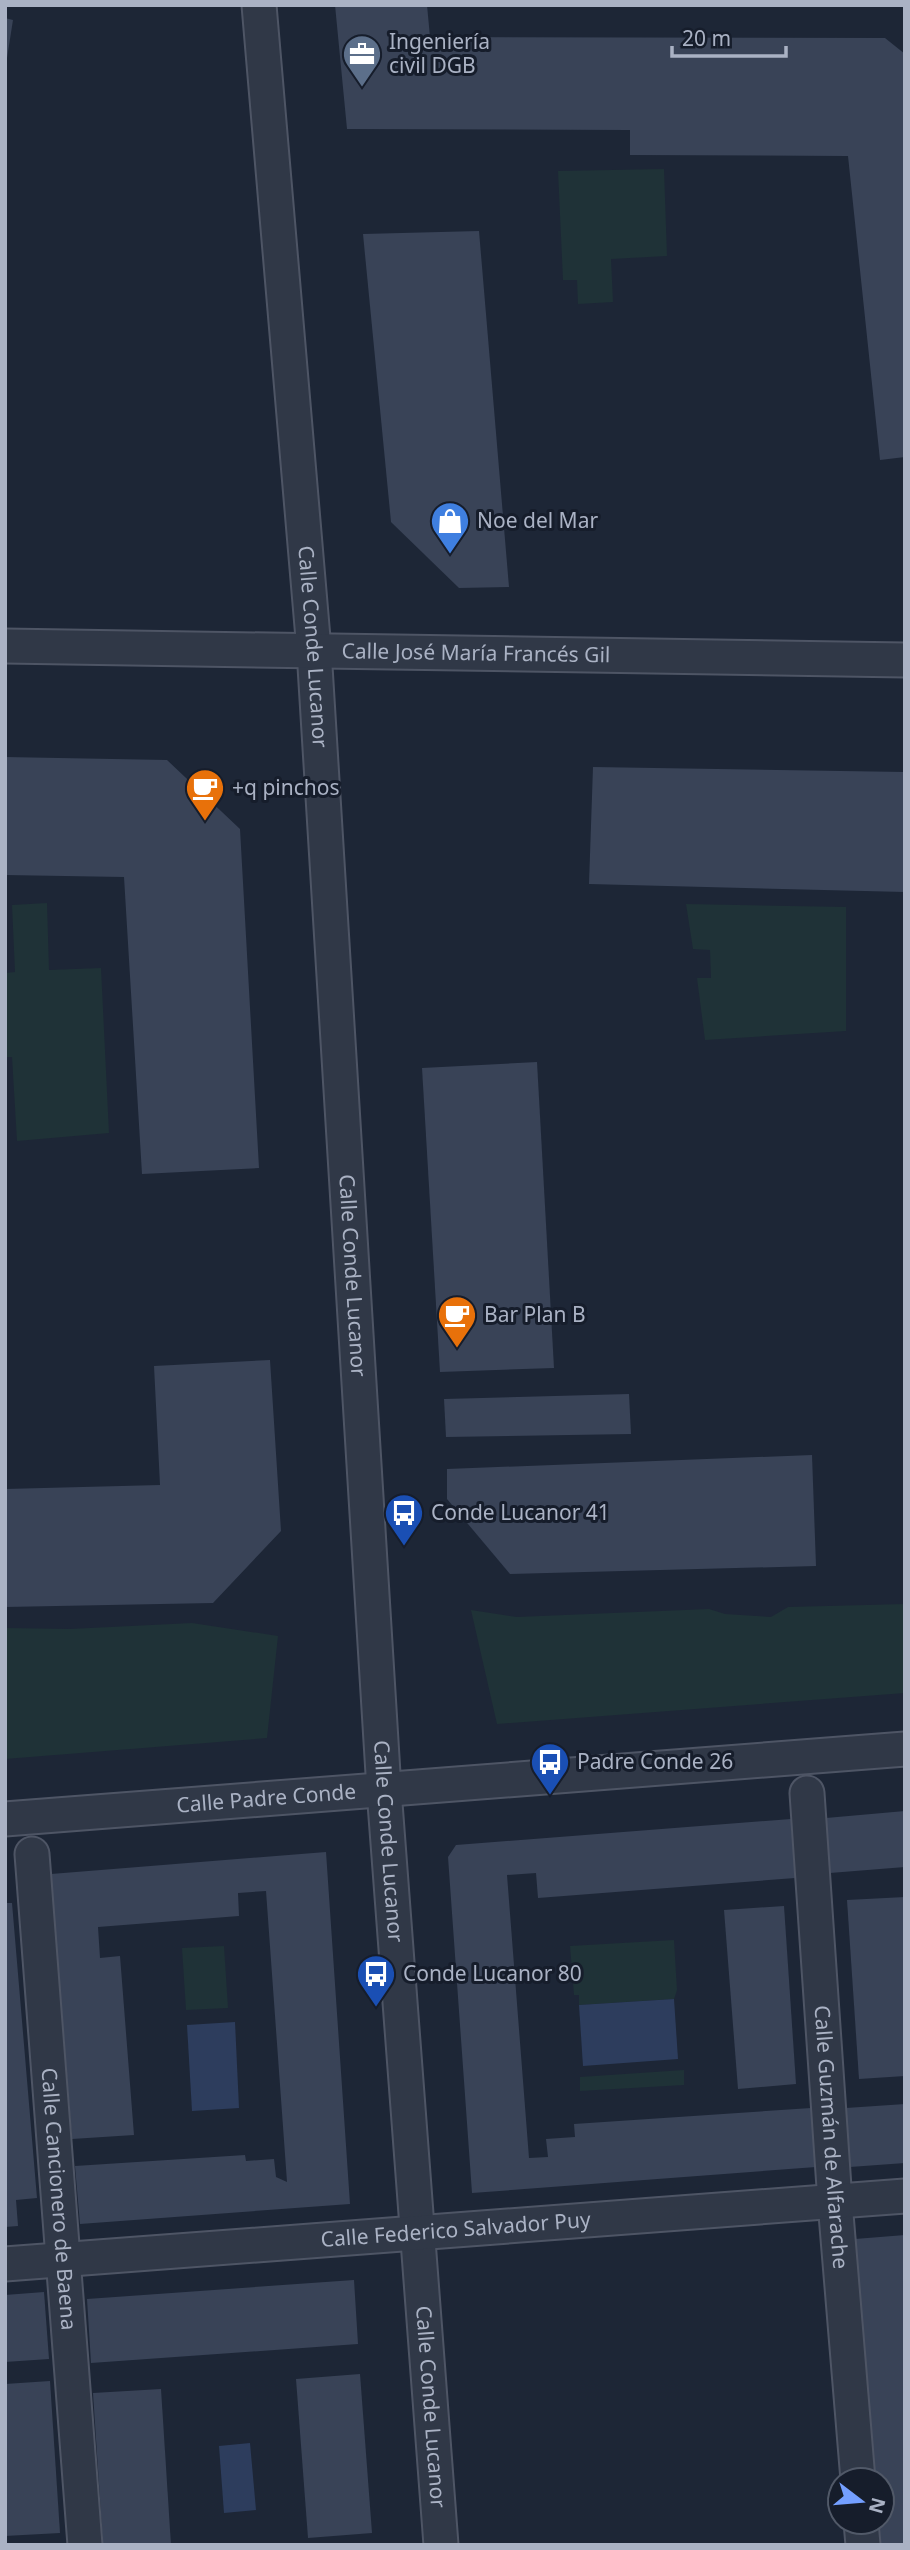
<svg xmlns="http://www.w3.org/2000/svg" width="910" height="2550" font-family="'Noto Sans',sans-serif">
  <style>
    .green { fill: #1f3237 }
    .water { fill: #2d3d5d }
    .building { fill: #394357 }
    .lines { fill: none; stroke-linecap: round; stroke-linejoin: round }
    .street-casing { stroke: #4e5565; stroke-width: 37 }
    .street { stroke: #303847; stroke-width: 33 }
    .labels { text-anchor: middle; stroke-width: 6; stroke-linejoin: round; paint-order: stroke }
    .poi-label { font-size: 21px; fill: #aab2c4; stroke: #161d2b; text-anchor: start }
    .street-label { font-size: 21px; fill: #aab2c4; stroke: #161d2b }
  </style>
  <rect width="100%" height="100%" fill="#1d2636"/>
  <g class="green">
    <polygon points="664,169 667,256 611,259 613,302 578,304 577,280 563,280 558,171"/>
    <polygon points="47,903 49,970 101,968 109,1133 17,1141 12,1057 5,1057 5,973 15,972 12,905"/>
    <polygon points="686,904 846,907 846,1031 705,1040 697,978 711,978 710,950 693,949"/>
    <polygon points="905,1604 905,1693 497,1724 471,1610 517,1617 709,1609 725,1614 771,1617 788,1607"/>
    <polygon points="192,1623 278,1636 267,1738 5,1759 5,1628 70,1629"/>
    <polygon points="674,1940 677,1990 674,1999 579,2005 579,1995 574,1995 570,1946"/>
    <polygon points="224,1946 228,2008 186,2010 182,1948"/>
    <polygon points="684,2070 684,2085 580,2091 580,2077"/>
  </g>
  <g class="water">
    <polygon points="674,1999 678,2059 583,2066 579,2005"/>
    <polygon points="235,2022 239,2108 192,2111 187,2025"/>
    <polygon points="250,2443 256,2510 224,2513 219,2446"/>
  </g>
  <g class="building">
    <polygon points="335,5 427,5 430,37 885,38 905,54 905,457 880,460 848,156 630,155 630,130 347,129"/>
    <polygon points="5,18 13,20 7,58 5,58"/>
    <polygon points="479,231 509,587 459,588 391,522 363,234"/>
    <polygon points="5,757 167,760 240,829 259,1168 142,1174 124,877 5,875"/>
    <polygon points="593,767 905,772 905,892 589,884"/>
    <polygon points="537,1062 554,1368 440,1372 422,1068"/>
    <polygon points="270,1360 281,1531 213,1603 5,1607 5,1489 160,1485 154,1366"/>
    <polygon points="629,1394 631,1434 446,1437 444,1399"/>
    <polygon points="812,1455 816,1566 510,1574 447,1499 447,1469"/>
    <polygon points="905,1811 905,1867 830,1873 826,1818"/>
    <polygon points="791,1819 795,1878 538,1898 536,1873 507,1875 529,2158 548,2157 546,2139 575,2137 574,2124 811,2108 816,2167 472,2193 448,1857 456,1845"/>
    <polygon points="326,1852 350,2204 80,2224 75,2166 245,2155 246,2161 274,2159 276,2177 287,2182 266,1891 238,1893 239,1916 98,1927 100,1958 120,1956 134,2135 72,2139 51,1874"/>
    <polygon points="905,1897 905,2076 859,2079 847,1900"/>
    <polygon points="5,1903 12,1903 37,2198 16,2200 18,2226 5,2227"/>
    <polygon points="784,1906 796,2084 738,2089 724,1910"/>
    <polygon points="905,2104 905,2163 850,2167 846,2108"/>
    <polygon points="905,2235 905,2545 879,2545 877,2522 882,2522 882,2480 874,2480 855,2239"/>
    <polygon points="354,2280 358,2344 91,2363 87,2299"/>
    <polygon points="44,2292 49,2359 5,2362 5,2295"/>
    <polygon points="360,2374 372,2533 308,2538 296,2379"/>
    <polygon points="50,2381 60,2533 5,2536 5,2384"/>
    <polygon points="161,2389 171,2545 103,2545 93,2393"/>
  </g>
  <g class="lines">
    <g class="street-casing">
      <g id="street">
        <path id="s1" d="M 259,5 L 314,650 L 384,1790 L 441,2545"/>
        <path id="s2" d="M 5,646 L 905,660"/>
        <path id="s3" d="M 807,1793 L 835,2202 L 858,2480"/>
        <path id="s4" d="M 5,1819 L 905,1749"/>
        <path id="s5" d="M 32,1854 L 85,2545"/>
        <path id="s6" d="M 5,2264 L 905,2196"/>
        <polyline points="861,2522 863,2545"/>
      </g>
    </g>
    <use href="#street" class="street"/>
  </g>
  <defs>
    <g id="office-pin" transform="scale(2.0125)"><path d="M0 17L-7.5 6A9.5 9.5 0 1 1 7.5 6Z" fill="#5c6f8a" stroke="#161d2b"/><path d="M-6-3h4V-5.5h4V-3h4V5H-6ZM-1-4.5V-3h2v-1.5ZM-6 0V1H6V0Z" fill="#fff"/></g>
    <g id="shop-pin" transform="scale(2.0125)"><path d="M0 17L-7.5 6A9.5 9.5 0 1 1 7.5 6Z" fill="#3f7fe0" stroke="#161d2b"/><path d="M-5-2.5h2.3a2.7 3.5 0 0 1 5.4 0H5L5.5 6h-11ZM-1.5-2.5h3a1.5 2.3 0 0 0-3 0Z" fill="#fff"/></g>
    <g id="cafe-pin" transform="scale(2.0125)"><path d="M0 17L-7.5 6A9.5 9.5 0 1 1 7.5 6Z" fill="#e8710a" stroke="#161d2b"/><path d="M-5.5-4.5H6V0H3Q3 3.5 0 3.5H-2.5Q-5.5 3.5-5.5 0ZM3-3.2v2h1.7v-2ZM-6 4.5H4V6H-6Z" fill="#fff"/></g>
    <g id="bus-pin" transform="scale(2.0125)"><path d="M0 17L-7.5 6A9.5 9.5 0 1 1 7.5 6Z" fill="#1a4fb4" stroke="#161d2b"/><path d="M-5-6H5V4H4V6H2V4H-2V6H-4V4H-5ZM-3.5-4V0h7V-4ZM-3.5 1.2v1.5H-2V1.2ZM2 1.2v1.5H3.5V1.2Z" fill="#fff"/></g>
  </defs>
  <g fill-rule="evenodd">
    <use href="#office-pin" x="362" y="54"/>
    <use href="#shop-pin" x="450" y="521"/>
    <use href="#cafe-pin" x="205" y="788"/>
    <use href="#cafe-pin" x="457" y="1315"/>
    <use href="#bus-pin" x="404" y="1513"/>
    <use href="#bus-pin" x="550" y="1762"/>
    <use href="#bus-pin" x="376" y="1974"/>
  </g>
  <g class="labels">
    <g class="poi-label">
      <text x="389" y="49">Ingeniería<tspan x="389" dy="24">civil DGB</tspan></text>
      <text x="477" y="528">Noe del Mar</text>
      <text x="232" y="795">+q pinchos</text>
      <text x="484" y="1322">Bar Plan B</text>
      <text x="431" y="1520">Conde Lucanor 41</text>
      <text x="577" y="1769">Padre Conde 26</text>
      <text x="403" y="1981">Conde Lucanor 80</text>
    </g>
    <g class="street-label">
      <text dy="7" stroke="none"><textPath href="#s1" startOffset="644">Calle Conde Lucanor</textPath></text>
      <text dy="7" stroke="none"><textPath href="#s2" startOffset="471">Calle José María Francés Gil</textPath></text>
      <text dy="7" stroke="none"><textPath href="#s1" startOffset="1274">Calle Conde Lucanor</textPath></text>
      <text dy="7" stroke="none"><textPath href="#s4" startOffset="262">Calle Padre Conde</textPath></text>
      <text dy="7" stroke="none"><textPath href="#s1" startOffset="1841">Calle Conde Lucanor</textPath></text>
      <text dy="7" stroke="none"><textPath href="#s3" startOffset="345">Calle Guzmán de Alfarache</textPath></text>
      <text dy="7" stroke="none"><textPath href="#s5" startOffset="346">Calle Cancionero de Baena</textPath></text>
      <text dy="7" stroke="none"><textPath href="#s6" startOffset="452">Calle Federico Salvador Puy</textPath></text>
      <text dy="7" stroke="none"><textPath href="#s1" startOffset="2408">Calle Conde Lucanor</textPath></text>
    </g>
  </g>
  <rect width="910" height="2550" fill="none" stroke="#aab2c4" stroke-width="14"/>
  <g transform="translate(861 2501) rotate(106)"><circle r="33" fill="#161d2b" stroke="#515968" stroke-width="2"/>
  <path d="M0-5L12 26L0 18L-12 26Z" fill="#749fff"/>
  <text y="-10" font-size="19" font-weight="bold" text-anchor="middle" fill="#aab2c4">N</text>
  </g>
  <path d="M672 46v10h114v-10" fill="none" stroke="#aab2c4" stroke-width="3.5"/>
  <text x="682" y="46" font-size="21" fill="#aab2c4" stroke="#161d2b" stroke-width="5" paint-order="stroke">20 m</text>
</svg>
